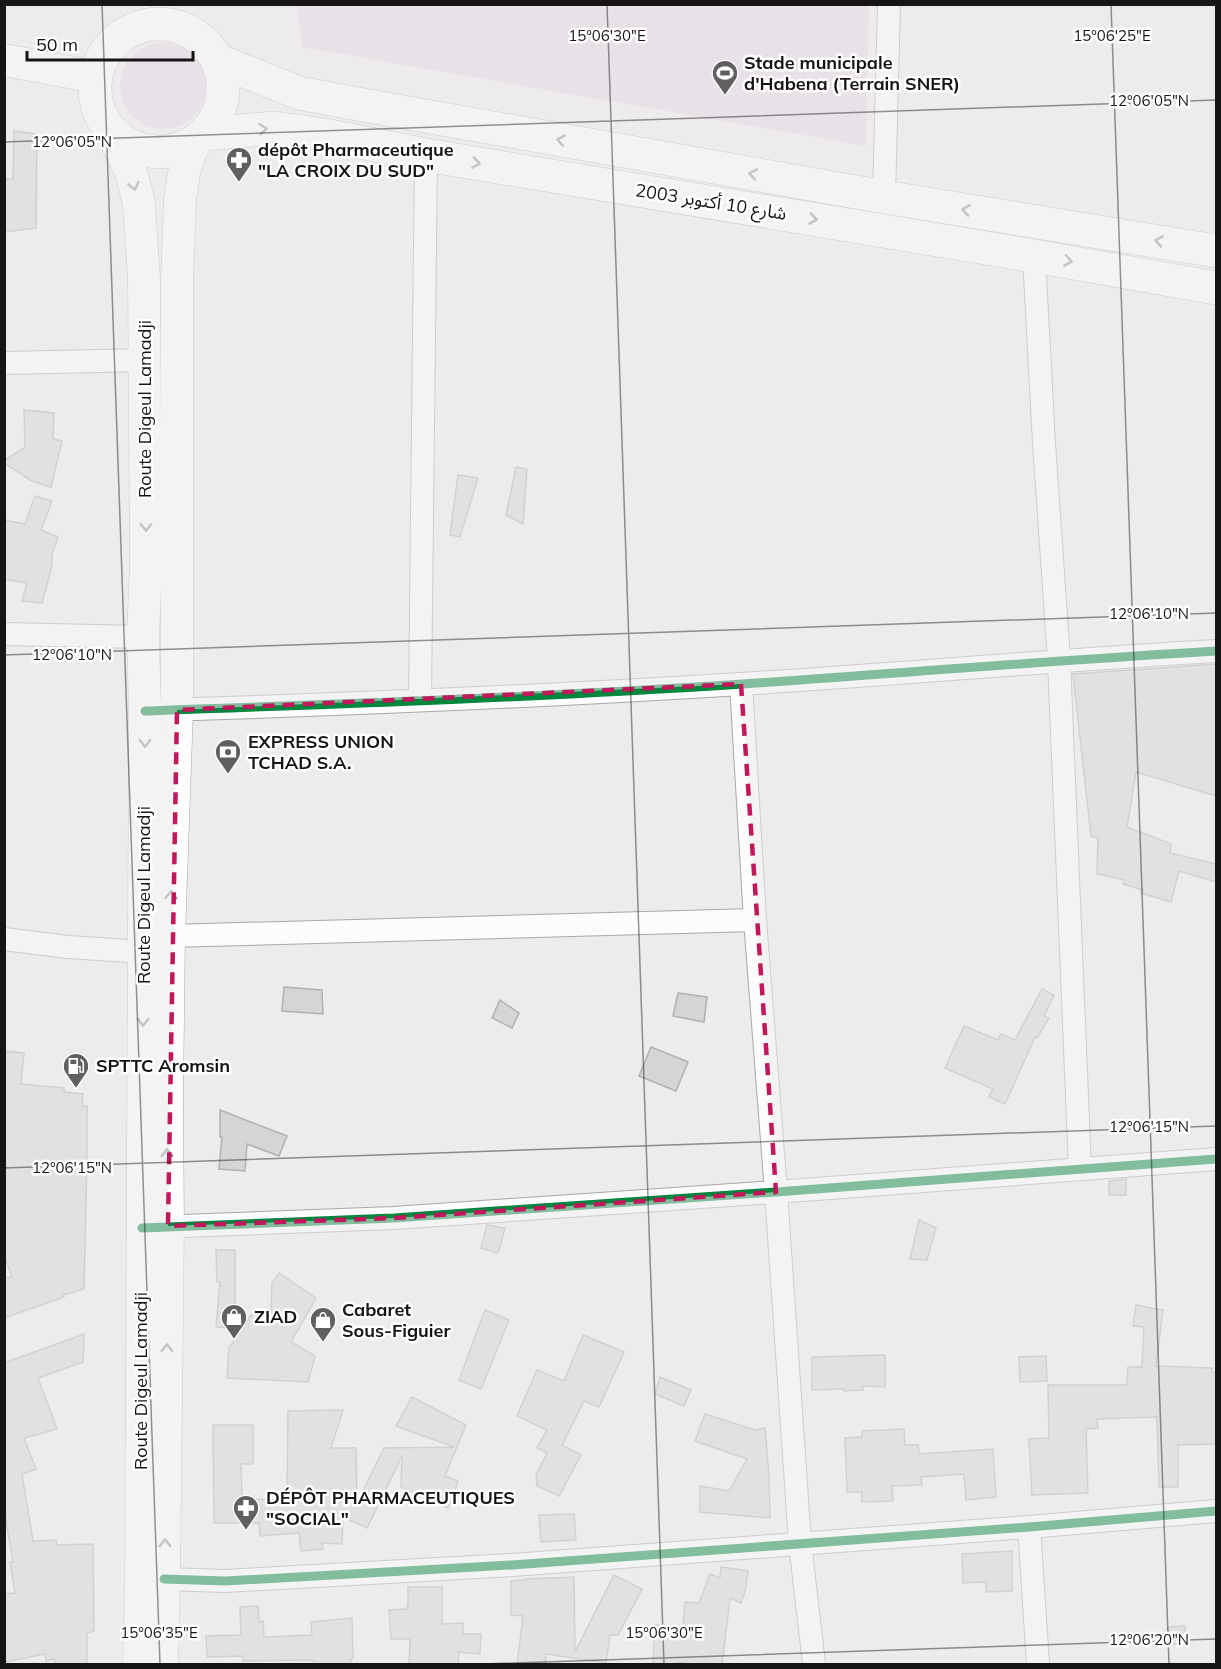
<svg xmlns="http://www.w3.org/2000/svg" width="1221" height="1669" font-family="Mulish,'Noto Sans Arabic',sans-serif">
  <style>
    .green { fill: #e2d6e0 }
    .building { fill: #d6d4d5; stroke: #b2b0b1; stroke-width: 1.5 }
    .lines { fill: none; stroke-linecap: round; stroke-linejoin: round }
    .street-casing { stroke: #a9a8a9; stroke-width: 24 }
    .secondary-casing { stroke: #a9a8a9; stroke-width: 33 }
    .highway-casing { stroke: #a9a8a9; stroke-width: 34 }
    .street { stroke: #fcfcfc; stroke-width: 22 }
    .secondary { stroke: #fcfcfc; stroke-width: 32 }
    .highway { stroke: #fcfcfc; stroke-width: 33 }
    .cycleway-casing { stroke: #fff; stroke-width: 13 }
    .cycleway { stroke: #00873e; stroke-width: 9 }
    .oneway { stroke: #949494 }
    .marked { fill: none; stroke: #c2185b; stroke-width: 4.5; stroke-dasharray: 12 8; stroke-linejoin: round }
    .ticks { fill: none; stroke: #161415; stroke-width: 1.5; stroke-opacity: 0.45 }
    .labels { text-anchor: middle; stroke-width: 5; stroke-linejoin: round; paint-order: stroke }
    .poi-label { font-size: 18px; font-weight: bold; fill: #161415; stroke: #fff; text-anchor: start }
    .street-label { font-size: 18px; fill: #161415; stroke: #fff }
    .ticks-label { font-size: 15px; text-anchor: middle; fill: #161415; stroke: #fff; stroke-width: 5; stroke-linejoin: round; paint-order: stroke }
  </style>
  <rect width="100%" height="100%" fill="#edebec"/>
  <g class="green">
    <polygon points="297,5 869,5 866,146 302,47"/>
    <circle cx="163" cy="86" r="43"/>
  </g>
  <g class="building">
    <polygon points="14,131 37,134 36,228 4,232 4,179 13,179"/>
    <polygon points="24,410 54,413 53,439 62,441 51,487 32,481 4,463 4,461 25,447"/>
    <polygon points="516,467 527,469 523,524 506,515"/>
    <polygon points="458,475 478,478 460,537 450,535"/>
    <polygon points="35,496 52,501 41,530 58,537 52,553 52,566 42,603 22,601 27,583 4,579 4,520 25,524"/>
    <polygon points="1216,664 1216,796 1136,772 1127,827 1171,844 1170,853 1216,864 1216,882 1179,871 1171,902 1141,893 1143,890 1123,884 1125,880 1097,874 1098,838 1091,836 1073,674"/>
    <polygon points="284,987 322,990 323,1014 282,1011"/>
    <polygon points="1042,989 1054,995 1044,1016 1049,1018 1037,1038 1035,1037 1005,1104 989,1097 993,1089 945,1068 964,1026 998,1040 1001,1034 1015,1040"/>
    <polygon points="678,993 707,997 704,1022 673,1016"/>
    <polygon points="500,1000 519,1013 512,1028 492,1018"/>
    <polygon points="651,1047 688,1062 676,1091 639,1076"/>
    <polygon points="4,1051 24,1053 21,1084 64,1088 64,1092 83,1094 82,1106 87,1106 87,1159 84,1289 63,1295 64,1297 4,1318 4,1278 12,1277 4,1255"/>
    <polygon points="220,1110 287,1136 279,1156 247,1144 245,1171 219,1169 222,1137 220,1137"/>
    <polygon points="1126,1179 1126,1195 1109,1195 1109,1181"/>
    <polygon points="919,1220 936,1228 927,1260 910,1259"/>
    <polygon points="487,1225 505,1228 498,1253 481,1248"/>
    <polygon points="216,1250 235,1250 235,1328 216,1327 220,1282 217,1282"/>
    <polygon points="279,1273 316,1298 291,1342 315,1356 308,1382 227,1378 229,1348 251,1315 271,1316 272,1283"/>
    <polygon points="1136,1305 1163,1310 1156,1366 1212,1368 1212,1372 1216,1373 1216,1444 1178,1445 1178,1487 1159,1487 1157,1417 1097,1419 1098,1428 1086,1429 1088,1493 1032,1495 1029,1439 1049,1438 1048,1385 1127,1385 1128,1367 1142,1367 1144,1327 1133,1326"/>
    <polygon points="485,1310 509,1320 481,1389 459,1380"/>
    <polygon points="84,1334 83,1362 38,1378 57,1429 24,1438 36,1469 22,1474 33,1541 56,1540 57,1545 93,1544 94,1631 87,1633 87,1665 55,1665 55,1659 46,1661 45,1654 4,1662 4,1594 15,1593 10,1562 13,1562 4,1508 4,1363"/>
    <polygon points="583,1335 624,1352 599,1407 584,1401 562,1445 581,1455 559,1496 537,1486 536,1475 547,1453 537,1448 547,1430 517,1416 537,1370 564,1381"/>
    <polygon points="885,1355 885,1387 863,1386 863,1390 844,1391 844,1389 812,1390 812,1357"/>
    <polygon points="1046,1356 1047,1381 1020,1382 1019,1357"/>
    <polygon points="660,1377 691,1390 684,1406 655,1394"/>
    <polygon points="412,1397 466,1425 445,1476 458,1481 448,1508 401,1487 402,1456 367,1528 343,1517 342,1544 322,1543 323,1549 301,1551 299,1533 260,1536 259,1523 214,1523 213,1425 253,1425 253,1464 241,1464 242,1499 287,1500 288,1411 343,1410 331,1448 356,1448 357,1503 384,1448 454,1447 396,1426"/>
    <polygon points="705,1414 755,1430 765,1428 769,1476 770,1518 700,1512 700,1486 729,1491 747,1459 695,1441"/>
    <polygon points="904,1429 905,1445 918,1445 919,1454 993,1449 996,1497 966,1500 964,1474 921,1477 922,1485 892,1486 893,1501 862,1502 862,1492 847,1492 845,1438 862,1437 862,1431"/>
    <polygon points="574,1514 576,1540 541,1542 539,1515"/>
    <polygon points="1012,1551 1012,1591 986,1592 986,1582 963,1583 962,1554"/>
    <polygon points="721,1567 748,1571 745,1592 741,1603 730,1598 722,1665 700,1665 676,1662 676,1665 653,1665 655,1625 683,1626 685,1602 699,1603 710,1574 720,1578"/>
    <polygon points="614,1575 642,1589 618,1635 610,1635 606,1663 546,1654 545,1665 517,1665 523,1616 511,1615 511,1581 525,1580 525,1579 574,1577 575,1652"/>
    <polygon points="408,1587 442,1587 442,1624 463,1623 463,1634 481,1634 480,1654 459,1652 458,1665 409,1665 410,1639 391,1639 389,1610 407,1609 407,1606 408,1606"/>
    <polygon points="258,1606 259,1622 263,1621 264,1637 312,1635 311,1622 352,1618 353,1658 351,1659 351,1665 315,1665 315,1661 312,1661 312,1660 243,1661 243,1656 207,1657 206,1636 241,1635 240,1607"/>
    <polygon points="1185,1626 1186,1644 1168,1644 1168,1627"/>
  </g>
  <g class="lines">
    <g class="street-casing">
      <g id="street">
        <polyline points="884,197 889,4"/>
        <polyline points="1034,256 1044,443 1059,660 1080,1169"/>
        <polyline points="4,363 145,360"/>
        <polyline points="4,634 143,637"/>
        <polyline points="741,684 755,920 776,1192 800,1543 814,1664"/>
        <polyline points="420,700 426,155"/>
        <path d="M 164,710 C 356,704 549,696 741,684 C 899,674 1058,660 1216,651"/>
        <polyline points="169,936 755,920"/>
        <polyline points="4,939 68,947 144,952"/>
        <polyline points="155,1227 394,1218 776,1192 1216,1159"/>
        <polyline points="1029,1527 1038,1664"/>
        <polyline points="164,1579 225,1581 512,1565 1029,1527 1216,1511"/>
      </g>
    </g>
    <g class="secondary-casing">
      <g id="secondary">
        <polyline points="4,60 96,77"/>
        <polyline points="112,132 132,175 139,204 144,278 146,565 143,637 145,711 141,1584 139,1664"/>
        <polyline points="162,1664 164,1579 168,1226 167,1096 169,936 177,710 177,282 180,199 185,167 195,142"/>
      </g>
    </g>
    <g class="highway-casing">
      <g id="highway">
        <circle cx="159" cy="88" r="64"/>
        <polyline points="217,60 299,93 352,103 884,197 1216,251"/>
        <polyline points="204,134 275,128 319,134 426,155 1034,256 1216,288"/>
      </g>
    </g>
    <use href="#street" class="street"/>
    <use href="#secondary" class="secondary"/>
    <use href="#highway" class="highway"/>
    <g class="cycleway-casing">
      <g id="cycleway">
        <path d="M 145,711 C 344,704 544,697 743,684 C 901,673 1059,660 1216,651"/>
        <polyline points="142,1228 394,1218 776,1192 1216,1159"/>
        <polyline points="164,1579 225,1581 512,1565 1029,1527 1216,1511"/>
      </g>
    </g>
    <use href="#cycleway" class="cycleway"/>
  </g>
  <defs><path id="oneway-chevron" d="M-2-3.5L2.5 0L-2 3.5" fill="none" stroke-width="1.6" stroke-linecap="round" stroke-linejoin="round" transform="scale(1.5)"/></defs>
  <g class="oneway">
    <use href="#oneway-chevron" transform="translate(263 129) rotate(-5)"/>
    <use href="#oneway-chevron" transform="translate(561 140) rotate(-170)"/>
    <use href="#oneway-chevron" transform="translate(476 163) rotate(9)"/>
    <use href="#oneway-chevron" transform="translate(753 174) rotate(-170)"/>
    <use href="#oneway-chevron" transform="translate(134 186) rotate(77)"/>
    <use href="#oneway-chevron" transform="translate(966 210) rotate(-171)"/>
    <use href="#oneway-chevron" transform="translate(813 219) rotate(9)"/>
    <use href="#oneway-chevron" transform="translate(1159 241) rotate(-171)"/>
    <use href="#oneway-chevron" transform="translate(1068 261) rotate(10)"/>
    <use href="#oneway-chevron" transform="translate(146 527) rotate(90)"/>
    <use href="#oneway-chevron" transform="translate(145 743) rotate(90)"/>
    <use href="#oneway-chevron" transform="translate(171 895) rotate(-88)"/>
    <use href="#oneway-chevron" transform="translate(143 1022) rotate(91)"/>
    <use href="#oneway-chevron" transform="translate(167 1153) rotate(-90)"/>
    <use href="#oneway-chevron" transform="translate(167 1348) rotate(-89)"/>
    <use href="#oneway-chevron" transform="translate(165 1543) rotate(-89)"/>
  </g>
  <path d="M0 0H1221V1669H0ZM 741,684 L 776,1192 L 394,1218 L 168,1226 L 177,710 Z" fill="#edebec" fill-opacity=".55" fill-rule="evenodd"/>
  <path class="marked" d="M 741,684 L 776,1192 L 394,1218 L 168,1226 L 177,710 Z"/>
  <path class="ticks" d="M 102,4 L 160,1664M 607,4 L 664,1664M 1111,4 L 1169,1664M 4,142 L 1216,100M 4,655 L 1216,613M 4,1168 L 1216,1126M 483,1664 L 1216,1639"/>
  <defs>
    <g id="stadium-pin" transform="scale(1.35)"><path d="M0 17L-7.5 6A9.5 9.5 0 1 1 7.5 6Z" fill="#615f60" stroke="#fff"/><path d="M0-5a6.5 5 0 1 0 0 10a6.5 5 0 1 0 0-10ZM-3.5-1.8h7v3.6h-7Z" fill="#fff"/></g>
    <g id="pharmacy-pin" transform="scale(1.35)"><path d="M0 17L-7.5 6A9.5 9.5 0 1 1 7.5 6Z" fill="#615f60" stroke="#fff"/><path d="M-2-6h4v4h4v4h-4v4h-4v-4h-4v-4h4Z" fill="#fff"/></g>
    <g id="bank-pin" transform="scale(1.35)"><path d="M0 17L-7.5 6A9.5 9.5 0 1 1 7.5 6Z" fill="#615f60" stroke="#fff"/><path d="M-6-4H6V4H-6ZM0-2.3a2.3 2.3 0 1 0 0 4.6a2.3 2.3 0 1 0 0-4.6Z" fill="#fff"/></g>
    <g id="fuel-pin" transform="scale(1.35)"><path d="M0 17L-7.5 6A9.5 9.5 0 1 1 7.5 6Z" fill="#615f60" stroke="#fff"/><path d="M-5.5-6h7V0h2V4h1.3V-2.5L3-4.5l.8-.8L6-3V5H2.5V1h-1V6h-7ZM-4.2-4.7v3.2H.2V-4.7Z" fill="#fff"/></g>
    <g id="shop-pin" transform="scale(1.35)"><path d="M0 17L-7.5 6A9.5 9.5 0 1 1 7.5 6Z" fill="#615f60" stroke="#fff"/><path d="M-5-2.5h2.3a2.7 3.5 0 0 1 5.4 0H5L5.5 6h-11ZM-1.5-2.5h3a1.5 2.3 0 0 0-3 0Z" fill="#fff"/></g>
  </defs>
  <g fill-rule="evenodd">
    <use href="#stadium-pin" x="725" y="73"/>
    <use href="#pharmacy-pin" x="239" y="160"/>
    <use href="#bank-pin" x="228" y="752"/>
    <use href="#fuel-pin" x="76" y="1066"/>
    <use href="#shop-pin" x="234" y="1317"/>
    <use href="#shop-pin" x="323" y="1320"/>
    <use href="#pharmacy-pin" x="246" y="1508"/>
  </g>
  <g class="labels">
    <g class="poi-label">
      <text x="744" y="69">Stade municipale<tspan x="744" dy="21">d'Habena (Terrain SNER)</tspan></text>
      <text x="258" y="156">dépôt Pharmaceutique<tspan x="258" dy="21">"LA CROIX DU SUD"</tspan></text>
      <text x="248" y="748">EXPRESS UNION<tspan x="248" dy="21">TCHAD S.A.</tspan></text>
      <text x="96" y="1072">SPTTC Aromsin</text>
      <text x="342" y="1316">Cabaret<tspan x="342" dy="21">Sous-Figuier</tspan></text>
      <text x="254" y="1323">ZIAD</text>
      <text x="266" y="1504">DÉPÔT PHARMACEUTIQUES<tspan x="266" dy="21">"SOCIAL"</tspan></text>
    </g>
    <g class="street-label">
      <text transform="translate(711 202) rotate(9)" y="6">شارع 10 أكتوبر 2003</text>
      <text transform="translate(145 409) rotate(-90)" y="6">Route Digeul Lamadji</text>
      <text transform="translate(144 895) rotate(-90)" y="6">Route Digeul Lamadji</text>
      <text transform="translate(141 1381) rotate(-90)" y="6">Route Digeul Lamadji</text>
    </g>
  </g>
  <g class="ticks-label">
    <text x="607" y="41">15°06'30"E</text>
    <text x="1112" y="41">15°06'25"E</text>
    <text x="1149" y="106">12°06'05"N</text>
    <text x="72" y="147">12°06'05"N</text>
    <text x="1149" y="619">12°06'10"N</text>
    <text x="72" y="660">12°06'10"N</text>
    <text x="1149" y="1132">12°06'15"N</text>
    <text x="72" y="1173">12°06'15"N</text>
    <text x="159" y="1638">15°06'35"E</text>
    <text x="664" y="1638">15°06'30"E</text>
    <text x="1149" y="1645">12°06'20"N</text>
  </g>
  <rect width="1221" height="1669" fill="none" stroke="#161415" stroke-width="12"/>
  <path d="M27 51v9h166v-9" fill="none" stroke="#161415" stroke-width="3"/>
  <text x="36" y="51" font-size="18" fill="#161415" stroke="#ffffff" stroke-width="4.5" paint-order="stroke">50 m</text>
</svg>
